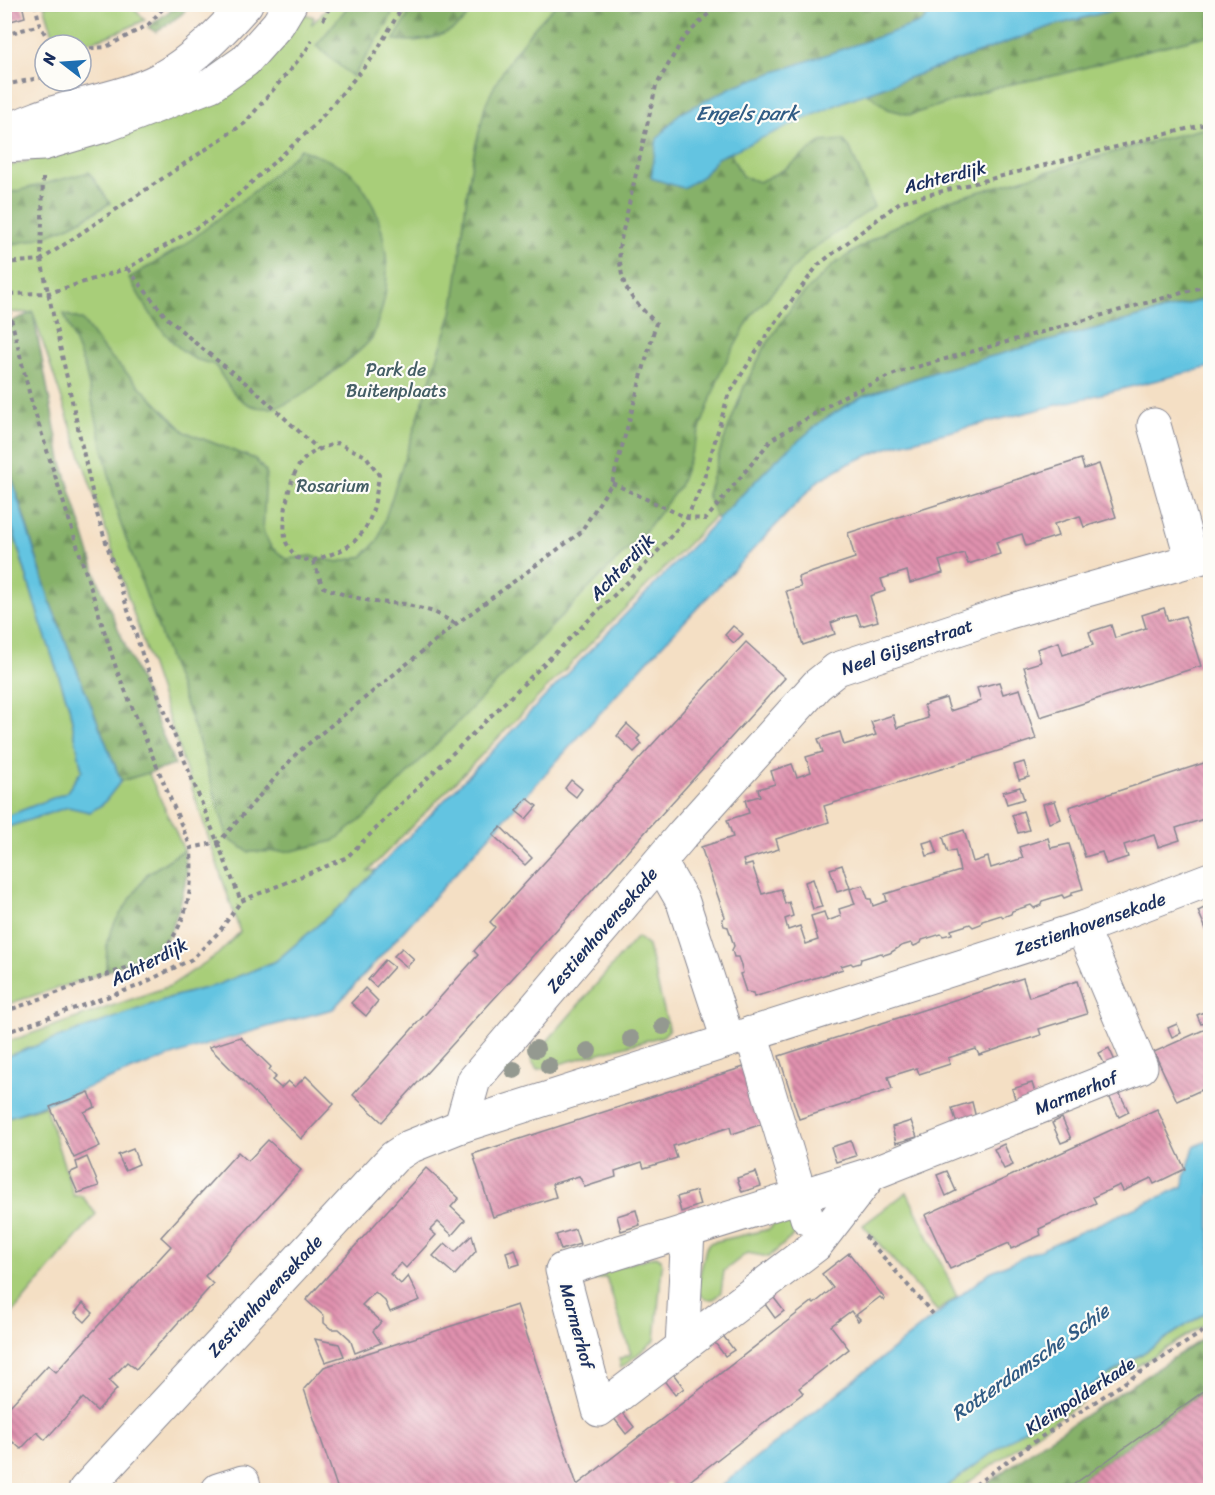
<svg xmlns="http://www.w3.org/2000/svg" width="1215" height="1495" font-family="Sriracha,sans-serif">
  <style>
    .green { fill: #a8ce79; stroke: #627e6c; stroke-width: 1.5 }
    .forest { fill: url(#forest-firs); stroke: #507064; stroke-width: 1.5 }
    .water { fill: #63c4e1; stroke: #3f7aa0; stroke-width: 1.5 }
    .building { fill: url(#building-back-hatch) }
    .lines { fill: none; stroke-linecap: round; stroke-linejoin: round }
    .minor-casing { stroke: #888791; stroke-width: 35 }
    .path { stroke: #888791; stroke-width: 4; stroke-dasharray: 4.5 4.5; stroke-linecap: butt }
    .minor { stroke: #fff; stroke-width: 33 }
    .tree { fill: #949990 }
    .labels { text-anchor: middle; stroke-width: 4.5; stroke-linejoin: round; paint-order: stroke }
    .street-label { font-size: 18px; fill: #1b2f5e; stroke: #fdfcf7 }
    .park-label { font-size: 18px; fill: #455f66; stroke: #fdfcf7 }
    .water-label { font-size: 20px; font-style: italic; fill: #315c85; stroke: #fdfcf7 }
  </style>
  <defs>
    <pattern id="forest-firs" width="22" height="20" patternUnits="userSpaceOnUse" patternTransform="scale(1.5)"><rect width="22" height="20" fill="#86b169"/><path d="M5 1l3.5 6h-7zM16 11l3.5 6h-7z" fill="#6d905a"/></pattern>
    <pattern id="building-back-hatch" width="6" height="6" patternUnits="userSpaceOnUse" patternTransform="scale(1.5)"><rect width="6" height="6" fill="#e091ae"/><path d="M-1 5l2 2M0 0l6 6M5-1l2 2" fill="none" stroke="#b57791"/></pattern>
  </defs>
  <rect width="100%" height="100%" fill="#fdfcf7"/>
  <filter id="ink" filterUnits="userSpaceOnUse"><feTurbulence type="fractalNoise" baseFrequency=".0167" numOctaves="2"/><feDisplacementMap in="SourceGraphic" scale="12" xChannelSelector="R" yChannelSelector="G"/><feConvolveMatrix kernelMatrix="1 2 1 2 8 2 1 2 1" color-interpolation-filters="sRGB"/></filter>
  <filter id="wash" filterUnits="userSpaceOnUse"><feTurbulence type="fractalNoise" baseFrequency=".008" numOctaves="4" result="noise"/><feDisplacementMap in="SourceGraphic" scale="24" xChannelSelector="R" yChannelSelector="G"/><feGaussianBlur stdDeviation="1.35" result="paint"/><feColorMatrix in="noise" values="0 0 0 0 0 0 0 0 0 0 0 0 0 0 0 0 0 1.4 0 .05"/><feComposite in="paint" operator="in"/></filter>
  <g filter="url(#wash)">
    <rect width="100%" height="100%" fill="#f4dfc4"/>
    <g class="green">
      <path d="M 94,4 L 97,7 L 101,5 L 130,5 L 145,20 C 118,32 83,52 54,37 L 44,5 Z"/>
      <polygon points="331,5 1210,5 1210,265 858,370 368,871 377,870 346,901 276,961 217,985 172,997 5,1057 4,1043 170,986 218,954 240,932 33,313 5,312 5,167 97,143 298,12 314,17 311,25"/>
      <polygon points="4,503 38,614 69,706 82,770 66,793 5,817"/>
      <polygon points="148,772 184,850 147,874 115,923 107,942 106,972 5,1005 4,828 68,807 90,812 103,804 121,781"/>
      <polygon points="637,937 648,946 669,1030 663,1036 537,1070 531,1060"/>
      <polygon points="45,1106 74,1196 82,1196 96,1214 5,1322 5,1118"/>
      <polygon points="907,1192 957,1297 937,1311 863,1225"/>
      <polygon points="781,1212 788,1212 796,1229 794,1235 769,1257 747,1253 724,1271 721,1292 714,1299 706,1299 696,1291 706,1248 709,1243 770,1229"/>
      <polygon points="656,1256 661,1259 662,1266 655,1340 621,1368 619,1359 631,1354 606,1277 595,1280 592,1274"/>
      <polygon points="1210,1310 1210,1321 1113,1381 1034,1435 958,1490 942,1490 1023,1430"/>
    </g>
    <g class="forest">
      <polygon points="350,4 395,5 388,23 353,77 316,46"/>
      <polygon points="178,5 189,5 182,14 156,32 148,27"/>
      <path d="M 414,5 L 414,4 L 473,5 C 463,35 422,44 394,40 Z"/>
      <path d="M 556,5 L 940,5 L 922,22 L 899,31 L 734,86 L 703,176 L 717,158 L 730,153 L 742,176 L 759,182 L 783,170 L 821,142 L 843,140 L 850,148 L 874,207 L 808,252 L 752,315 L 721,371 L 679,487 L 648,528 L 367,815 L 334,841 L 292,851 L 249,852 L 228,839 L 197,736 L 119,519 L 85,369 L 64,314 L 82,320 L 104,350 L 185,432 L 255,459 L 266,472 L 263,531 L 271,547 L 287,559 L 311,556 L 338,562 L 363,556 L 378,540 L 452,313 C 463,253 463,191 479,132 C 482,122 483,111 487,101 C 504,64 527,33 556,5 Z"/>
      <polygon points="1133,5 1210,5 1210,35 1140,52 1062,74 997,87 910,115 888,109 867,93 1052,26"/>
      <polygon points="1210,127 1210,298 941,370 861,397 823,420 776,460 717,520 707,494 722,445 744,387 765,347 795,302 834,264 889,229 947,201 1138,145"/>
      <path d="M 301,149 C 313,155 341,163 350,172 C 386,208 396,274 378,321 C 376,326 375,333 372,338 C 361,352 331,374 316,385 C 298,399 274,415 250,405 C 233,398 224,379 215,365 C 208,363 199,361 193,358 C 164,341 145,306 129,278 L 183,246 L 258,188 Z"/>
      <path d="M 89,172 L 110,203 C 77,224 44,241 5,245 L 5,194 Z"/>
      <polygon points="33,312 61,460 97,578 175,765 121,781 51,605 5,454 4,325"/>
      <polygon points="184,850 187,874 180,905 169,936 153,950 106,972 107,942 115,922 147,874"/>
      <polygon points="1210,1334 1210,1386 1066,1490 979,1490 1041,1444"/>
    </g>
    <g class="water">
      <polygon points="940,4 1133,5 1052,26 845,101 717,158 703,176 683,188 651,178 657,139 679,114 734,86 922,22"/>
      <path d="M 1210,298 L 1210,367 L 892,446 L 847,464 L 819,480 L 649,659 L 333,1009 C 275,1025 216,1040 160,1060 C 107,1078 58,1102 5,1118 L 5,1057 L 172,997 L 217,985 L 276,961 L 346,901 L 776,460 L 823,420 L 861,397 L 941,370 Z"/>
      <polygon points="4,454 51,605 121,781 103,804 90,812 68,807 5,828 5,817 66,793 82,770 69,706 38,614 5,503"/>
      <polygon points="1210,1139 1210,1310 1023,1430 942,1490 716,1490 990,1272 1182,1187 1194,1147"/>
    </g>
    <g id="blocks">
      <g class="building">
        <polygon points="4,4 22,4 25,17 4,23"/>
        <polygon points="1081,459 1084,469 1099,464 1116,517 1084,527 1080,516 1054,524 1058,536 1026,546 1022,534 996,542 1000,554 968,564 964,553 952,557 939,561 943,573 910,583 907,571 881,579 885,591 870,596 878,621 861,626 857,615 844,618 831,623 835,634 803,645 786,591 801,587 798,577 855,558 848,533"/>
        <polygon points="1164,608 1168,621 1185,616 1201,666 1040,717 1024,667 1041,662 1037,649 1059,642 1063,655 1093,645 1089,632 1111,625 1115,638 1146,628 1142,615"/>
        <polygon points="733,626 743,634 734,643 725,635"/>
        <polygon points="746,642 785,678 382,1122 353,1095 478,955 474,951 495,927 490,922"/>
        <polygon points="999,682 1003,694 1020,689 1036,739 824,806 829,822 776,839 779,849 743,860 745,866 752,864 762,894 781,889 785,904 789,902 793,916 785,919 788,930 800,926 806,944 818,940 811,916 824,912 827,921 841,916 839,909 855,904 850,889 863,885 868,899 871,899 873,906 887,901 885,894 960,871 955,850 948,852 943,837 964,830 973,862 988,857 991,868 1023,858 1019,847 1048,838 1051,848 1069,844 1083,889 1072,892 1072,895 1064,898 1062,895 1042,901 1041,905 1034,908 1031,905 1012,911 1011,914 1003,917 1001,915 982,921 981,924 973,927 970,924 951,930 952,934 943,936 941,934 922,940 921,943 914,946 911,943 901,946 890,953 884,955 881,953 861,959 860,963 853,965 851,963 841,966 843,969 754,997 753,993 746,992 740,974 743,973 741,965 738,957 734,957 732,950 734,946 728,927 724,926 722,919 725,917 701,847 733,837 727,820 749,813 745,800 760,796 758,789 775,784 771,771 792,764 797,777 811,772 806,757 823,752 818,739 840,732 844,745 876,735 871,722 893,715 897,728 928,718 924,705 946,698 950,711 981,701 977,688"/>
        <polygon points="627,724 640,736 637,739 642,744 634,752 617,736"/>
        <polygon points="1210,761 1210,827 1207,818 1176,828 1180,840 1158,847 1154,835 1124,845 1128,857 1106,864 1102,852 1085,857 1069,807"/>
        <polygon points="1024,762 1029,777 1019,780 1014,765"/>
        <polygon points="571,780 582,789 576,797 565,788"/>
        <polygon points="1020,787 1024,799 1007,804 1003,792"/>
        <polygon points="527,798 537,806 526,819 516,811"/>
        <polygon points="1055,801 1061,819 1049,823 1043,804"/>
        <polygon points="1023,811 1029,830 1018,833 1012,815"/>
        <polygon points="501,827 532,858 525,865 493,835"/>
        <polygon points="933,840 937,853 927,856 923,843"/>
        <polygon points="842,865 850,888 837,892 830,869"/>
        <polygon points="813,879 822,907 813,909 805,882"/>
        <polygon points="1210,905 1210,938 1198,911"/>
        <polygon points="402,948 414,959 407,967 394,956"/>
        <polygon points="385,960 394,967 376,987 368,980"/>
        <polygon points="1023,978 1029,997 1077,981 1087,1014 1039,1029 1041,1035 1009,1045 979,1055 976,1049 948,1058 950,1064 919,1074 917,1068 888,1077 892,1089 799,1119 779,1056"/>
        <polygon points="365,988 378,1001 366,1016 351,1003"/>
        <polygon points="1206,1011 1210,1021 1201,1024 1197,1015"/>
        <polygon points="1177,1024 1181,1033 1172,1037 1168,1028"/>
        <polygon points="1210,1027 1210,1086 1177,1101 1154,1052"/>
        <polygon points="240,1037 271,1067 269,1070 276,1077 272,1080 281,1088 288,1081 295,1087 306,1076 334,1104 301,1139 209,1047"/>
        <polygon points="1109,1048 1116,1063 1106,1067 1099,1053"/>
        <polygon points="747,1066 765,1123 732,1134 730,1127 673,1146 677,1158 644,1168 642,1162 615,1171 616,1177 585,1187 579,1176 552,1184 556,1197 493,1217 473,1154"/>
        <polygon points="1032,1083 1037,1098 1017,1105 1012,1089"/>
        <polygon points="89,1092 95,1107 84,1112 100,1146 74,1158 50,1107"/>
        <polygon points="1119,1092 1129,1112 1119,1117 1109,1096"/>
        <polygon points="972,1102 976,1118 957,1124 952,1108"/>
        <polygon points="1157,1109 1185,1169 1154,1184 1151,1178 1123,1191 1120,1185 1093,1197 1096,1203 1039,1229 1041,1235 1039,1236 1011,1249 1009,1243 950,1269 925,1215"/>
        <polygon points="1062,1118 1071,1139 1061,1143 1052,1123"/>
        <polygon points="911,1121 917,1137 896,1143 892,1127"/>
        <polygon points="268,1140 301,1170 205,1276 213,1284 136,1369 127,1362 109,1381 117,1389 97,1411 83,1398 45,1440 37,1432 21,1449 4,1434 4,1401 10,1406 48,1365 56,1372 171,1246 161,1237 219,1173 238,1152 248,1161"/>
        <polygon points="851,1141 856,1156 836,1162 831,1147"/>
        <polygon points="1004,1144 1013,1165 1004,1169 994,1149"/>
        <polygon points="133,1149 139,1164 125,1170 118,1155"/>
        <polygon points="87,1157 99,1186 78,1193 69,1173 78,1169 76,1162"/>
        <polygon points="426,1168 459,1198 451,1207 465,1220 452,1235 438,1222 430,1230 436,1235 406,1268 401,1263 390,1274 401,1284 408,1276 420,1300 390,1312 385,1301 375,1292 362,1305 381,1322 373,1331 381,1343 355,1353 350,1339 339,1329 331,1329 324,1323 324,1316 306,1300"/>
        <polygon points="947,1171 956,1191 946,1196 937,1175"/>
        <polygon points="756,1172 761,1186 742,1192 737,1178"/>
        <polygon points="696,1191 700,1205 681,1212 677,1197"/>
        <polygon points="636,1210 640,1225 621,1231 617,1216"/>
        <polygon points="575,1229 580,1244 561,1250 556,1235"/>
        <polygon points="472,1235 476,1251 455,1275 433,1256 445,1243 455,1252"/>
        <polygon points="515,1249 520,1264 510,1267 506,1252"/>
        <polygon points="849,1253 885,1299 884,1301 880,1297 856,1315 860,1319 858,1321 851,1311 831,1326 849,1349 799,1388 803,1393 678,1490 675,1490 668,1482 657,1490 338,1490 304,1389 324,1367 517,1305 577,1485 812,1302 814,1304 833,1288 822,1274"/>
        <polygon points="771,1294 784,1311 775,1318 762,1300"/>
        <polygon points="83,1303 93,1313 85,1322 75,1313"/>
        <polygon points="721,1333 734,1350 725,1356 712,1339"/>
        <polygon points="315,1339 339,1344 344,1356 325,1362"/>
        <polygon points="671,1371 684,1388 675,1395 662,1378"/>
        <polygon points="1210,1386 1210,1490 1066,1490 1197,1396"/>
        <polygon points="621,1410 634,1427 626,1434 613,1417"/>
      </g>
    </g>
  </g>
  <g filter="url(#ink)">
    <use href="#blocks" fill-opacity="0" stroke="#888791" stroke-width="1.5"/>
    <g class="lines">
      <g class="minor-casing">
        <g id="minor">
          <path d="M 4,133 C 15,128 26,122 38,118 C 78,103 122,99 160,79 C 194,60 220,33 246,4"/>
          <polyline points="4,146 43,144 107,125 211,85 245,61 278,24 290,4"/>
          <polyline points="1154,425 1192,560"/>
          <polyline points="660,862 683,902 728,1040"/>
          <polyline points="751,1033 807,1218"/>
          <polyline points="461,1126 474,1080 683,834 817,685 837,669 1006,613 1210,555"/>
          <polyline points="871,1174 562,1270 599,1410 816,1245 871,1174 1141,1067 1082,928"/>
          <polyline points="682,1347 688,1231"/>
          <polyline points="85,1490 394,1157 409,1147 461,1126 1082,928 1210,879"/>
          <polyline points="218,1490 243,1482 245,1490"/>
        </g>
      </g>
      <g class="path">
        <polyline points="35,4 40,25 51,45"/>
        <path d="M 404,4 L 373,57 L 314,126 L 211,219 L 128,268 L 49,293 L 5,294 L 31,400 L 117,671 L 191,848 L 219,842 L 297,753 L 456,624 L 580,533 L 612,483 L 656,323 C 628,295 621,290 619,248 L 656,86 L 683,39 L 718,4"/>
        <polyline points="323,20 331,4"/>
        <polyline points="4,35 40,25"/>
        <polyline points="81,49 106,47 148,25 167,4"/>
        <polyline points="4,85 44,77"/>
        <polyline points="43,178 41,260 97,514 143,657 241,901"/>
        <polyline points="4,263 41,260 245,123 306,51 312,40"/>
        <polyline points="128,269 166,317 199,346 252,388 318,449"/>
        <polyline points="612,483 687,518 706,519 772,439 846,395 899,372 1210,285"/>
        <path d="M 313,561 C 324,556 339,553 348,546 C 373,529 375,503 379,475 L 366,456 L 337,443 C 324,447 309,452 300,464 C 288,480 281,523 286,542 C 288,547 293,553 297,558 L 313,561 L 323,587 L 345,595 L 375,602 L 404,604 L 434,612 L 456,624"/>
        <path d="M 4,1012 L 161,955 C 188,919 193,893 191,848"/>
        <polyline points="4,1033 138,986 192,959 219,932 241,901 346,858 649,561 687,518 703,482 728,396 767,334 818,265 900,202 1210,123"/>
        <polyline points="865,1236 933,1314"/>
        <polyline points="968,1490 1038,1439 1210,1327"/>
      </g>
      <use href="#minor" class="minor"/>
    </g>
    <g class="tree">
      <circle cx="663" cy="1026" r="9"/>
      <circle cx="631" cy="1039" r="9"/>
      <circle cx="536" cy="1049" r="9"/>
      <circle cx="588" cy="1051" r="9"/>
      <circle cx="549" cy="1066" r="9"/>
      <circle cx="514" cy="1070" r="9"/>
    </g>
  </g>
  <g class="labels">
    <g class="street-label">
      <text transform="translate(945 177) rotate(-14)" y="6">Achterdijk</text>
      <text transform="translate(622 567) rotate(-46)" y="6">Achterdijk</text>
      <text transform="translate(907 647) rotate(-19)" y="6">Neel Gijsenstraat</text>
      <text transform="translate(1090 924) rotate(-19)" y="6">Zestienhovensekade</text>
      <text transform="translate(602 930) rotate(-49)" y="6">Zestienhovensekade</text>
      <text transform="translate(149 962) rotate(-27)" y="6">Achterdijk</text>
      <text transform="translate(1076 1093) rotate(-22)" y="6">Marmerhof</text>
      <text transform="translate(265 1296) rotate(-47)" y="6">Zestienhovensekade</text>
      <text transform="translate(577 1326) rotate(75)" y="6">Marmerhof</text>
      <text transform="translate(1080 1396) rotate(-33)" y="6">Kleinpolderkade</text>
    </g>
    <g class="park-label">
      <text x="396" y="376">Park de<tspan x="396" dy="21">Buitenplaats</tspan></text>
      <text x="333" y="492">Rosarium</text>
    </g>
    <g class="water-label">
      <text x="747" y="120">Engels park</text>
      <text transform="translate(1030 1362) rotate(-35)" y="7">Rotterdamsche Schie</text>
    </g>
  </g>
  <rect width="1215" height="1495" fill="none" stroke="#fdfcf7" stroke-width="24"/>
  <g transform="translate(63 63) rotate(287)"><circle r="28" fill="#fdfcf7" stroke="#a3aaba" stroke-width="1.5"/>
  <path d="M0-4.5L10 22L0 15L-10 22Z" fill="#1f6fb2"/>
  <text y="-9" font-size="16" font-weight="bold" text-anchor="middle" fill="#1b2f5e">N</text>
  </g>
</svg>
